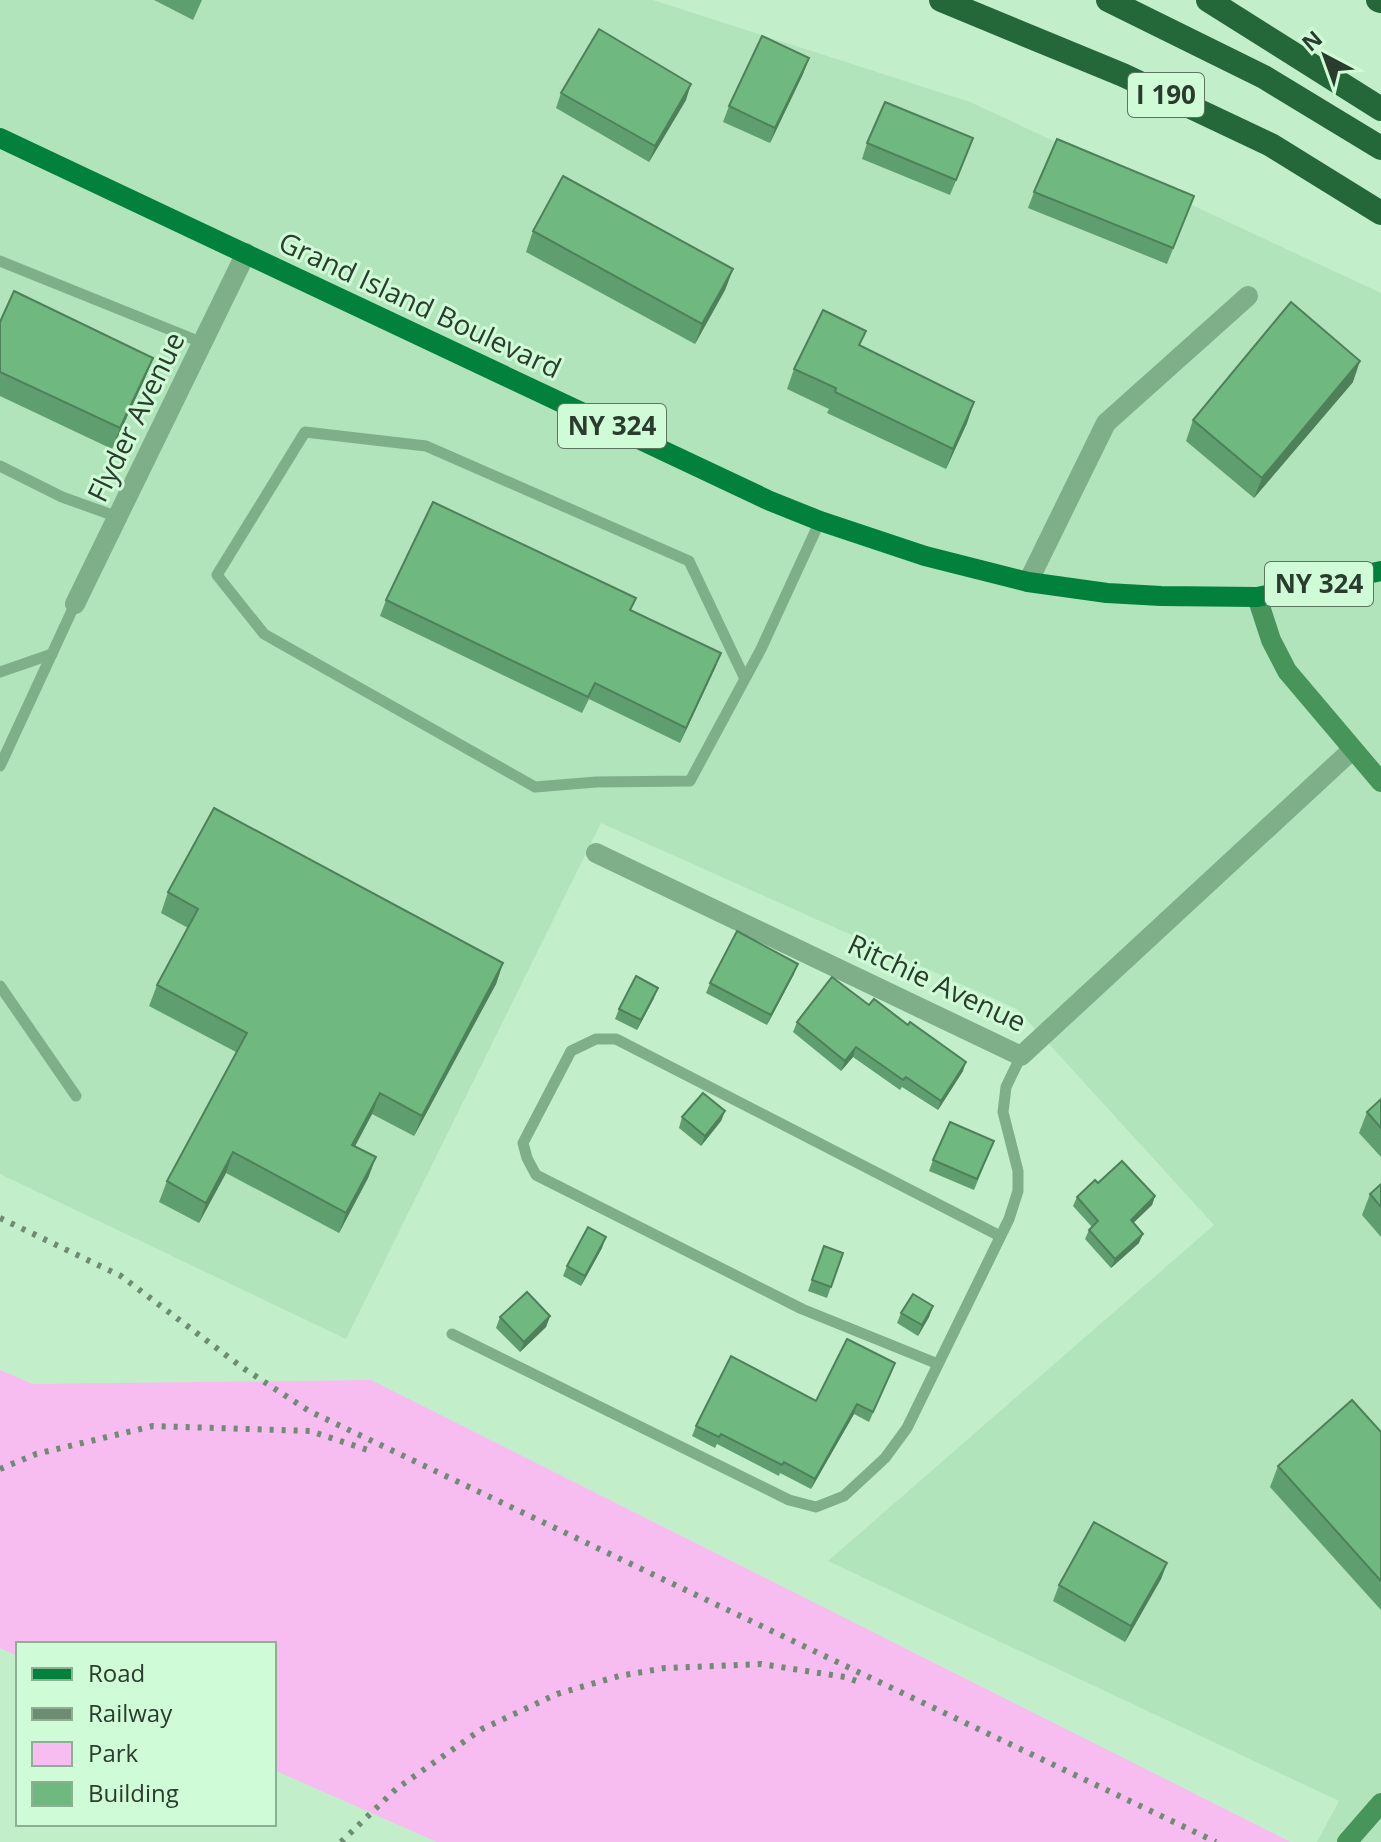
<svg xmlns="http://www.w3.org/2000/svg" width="1381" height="1842" font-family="'Open Sans',sans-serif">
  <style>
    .built { fill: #b1e4bb }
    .green { fill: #f7bdf0 }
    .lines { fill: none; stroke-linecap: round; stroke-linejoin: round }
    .lane { stroke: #7eaf88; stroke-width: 11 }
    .street { stroke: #7eaf88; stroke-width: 20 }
    .secondary { stroke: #48955c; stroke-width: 20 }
    .primary { stroke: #01813b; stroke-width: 20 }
    .highway { stroke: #246839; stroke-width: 24 }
    .rail { stroke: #6e8c73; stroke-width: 6; stroke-dasharray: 4 8; stroke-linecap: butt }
    .wall { fill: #5f9e6e }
    .shaded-wall { fill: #4e815a }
    .building { fill: #6fb880; stroke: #4e815a; stroke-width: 2 }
    .labels { text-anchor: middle; stroke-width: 6; stroke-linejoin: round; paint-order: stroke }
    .shield { fill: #cffcd7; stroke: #5c7660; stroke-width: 2 }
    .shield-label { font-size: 26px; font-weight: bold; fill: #2a3c2d }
    .street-label { font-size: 28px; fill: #2a3c2d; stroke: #cffcd7 }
  </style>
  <rect width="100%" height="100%" fill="#c2efca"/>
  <polygon class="built" points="0,0 653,0 970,102 1381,293 1381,1842 1317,1842 1339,1801 828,1561 1214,1225 1017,1009 601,823 346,1339 0,1174"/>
  <polygon class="green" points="0,1370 33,1384 371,1380 1291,1842 437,1842 274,1770 274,1644 18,1644 18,1656 0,1648"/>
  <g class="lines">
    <g class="lane">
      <polyline points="0,261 203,343"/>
      <polyline points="0,466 62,497 118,517"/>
      <polyline points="0,672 52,654"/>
      <polyline points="745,679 689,561 426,446 305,432 217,575 264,634 535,787 596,782 690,781 761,649 820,521"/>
      <polyline points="0,766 75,604"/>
      <polyline points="0,986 76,1096"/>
      <polyline points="452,1334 789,1500 816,1507 844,1496 885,1458 907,1428 1009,1219 1018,1191 1018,1171 1003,1112 1006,1087 1021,1056"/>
      <polyline points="938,1364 802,1309 536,1175 527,1158 523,1143 571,1051 596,1039 616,1039 1000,1236"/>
    </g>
    <g class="street">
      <polyline points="1028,582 1106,423 1248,296"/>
      <polyline points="75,604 246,253"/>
      <polyline points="596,853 1021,1056 1352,750"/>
    </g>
    <g class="secondary">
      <polyline points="1257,597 1271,640 1287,671 1381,782"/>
      <polyline points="1347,1842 1381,1803"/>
    </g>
    <polyline class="primary" points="0,138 770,501 820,521 925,556 1028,582 1107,593 1161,596 1257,597 1381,571"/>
    <g class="highway">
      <polyline points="941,0 1123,75 1271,145 1381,213"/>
      <polyline points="1108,0 1264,77 1381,148"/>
      <polyline points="1208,0 1381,109"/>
      <polyline points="1378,0 1381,1"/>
    </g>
    <g class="rail">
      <polyline points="0,1218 121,1276 243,1368 309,1411 1216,1842"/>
      <polyline points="0,1469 36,1454 153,1426 310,1431 374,1452"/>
      <polyline points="341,1842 396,1789 482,1729 557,1694 619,1676 665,1668 761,1664 845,1677 862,1683"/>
    </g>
  </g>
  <g class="wall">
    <polygon points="154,0 202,0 193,20"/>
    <polygon points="809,58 803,74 770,143 723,122 729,106"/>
    <polygon points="561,93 686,100 649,162 556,108"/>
    <polygon points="867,143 967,154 950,195 862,159"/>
    <polygon points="1034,192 1194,196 1167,264 1028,208"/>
    <polygon points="533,231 733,269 725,290 695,344 526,252"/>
    <polygon points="0,322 153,358 145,378 112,449 0,396"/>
    <polygon points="860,346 974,402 967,423 946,469 827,413 829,409 787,389 794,369"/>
    <polygon points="1353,382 1254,498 1186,441 1193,420"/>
    <polygon points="386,600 631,610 721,653 715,668 680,743 589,699 582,713 380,616"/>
    <polygon points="168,892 503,963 496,984 414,1136 372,1114 355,1146 376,1157 368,1178 339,1233 226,1173 199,1223 159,1202 167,1181 236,1052 149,1006 157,985 188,928 161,913"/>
    <polygon points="794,974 767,1025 706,993 710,983"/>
    <polygon points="654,998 637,1030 615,1019 619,1009"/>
    <polygon points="869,1005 963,1071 938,1110 902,1087 900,1090 853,1057 841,1071 793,1032 797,1022"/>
    <polygon points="1381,1099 1381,1157 1359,1133 1367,1112"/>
    <polygon points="725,1111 721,1121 701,1146 679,1128 682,1117"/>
    <polygon points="994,1141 974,1190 929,1171 933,1160"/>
    <polygon points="1098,1183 1155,1196 1152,1205 1133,1223 1139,1243 1111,1268 1085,1239 1089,1230 1092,1227 1073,1206 1077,1197"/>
    <polygon points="1381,1184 1381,1237 1362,1215 1370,1194"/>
    <polygon points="824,1246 843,1253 827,1298 808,1291"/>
    <polygon points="602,1248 581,1286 563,1276 567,1266"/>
    <polygon points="933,1306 929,1317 918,1336 897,1323 901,1313"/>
    <polygon points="550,1316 546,1327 520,1352 496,1328 500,1317"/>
    <polygon points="891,1373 869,1422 854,1414 811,1489 780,1473 779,1476 717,1444 715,1448 692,1436 696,1426 816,1401"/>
    <polygon points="1381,1432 1381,1610 1270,1487 1278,1466"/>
    <polygon points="1167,1563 1161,1579 1125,1642 1053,1601 1059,1585"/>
  </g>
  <g class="shaded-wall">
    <polygon points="809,58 803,74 770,143 775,128"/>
    <polygon points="691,84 686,100 649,162 655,146"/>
    <polygon points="733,269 725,290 695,344 702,324"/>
    <polygon points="153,358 145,378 112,449 120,428"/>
    <polygon points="1360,361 1353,382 1254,498 1262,478"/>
    <polygon points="974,402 967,423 946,469 953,449"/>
    <polygon points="721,653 715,668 680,743 686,728"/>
    <polygon points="503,963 496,984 414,1136 422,1116"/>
    <polygon points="798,964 794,974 767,1025 771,1015"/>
    <polygon points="658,988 654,998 637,1030 641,1020"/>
    <polygon points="856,1047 853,1057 841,1071 845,1061"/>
    <polygon points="966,1062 963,1071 938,1110 941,1101"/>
    <polygon points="380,1093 372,1114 345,1165 352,1145"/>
    <polygon points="725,1111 721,1121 701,1146 705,1136"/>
    <polygon points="233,1152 226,1173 199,1223 206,1203"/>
    <polygon points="376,1157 368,1178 339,1233 346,1213"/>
    <polygon points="1155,1196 1152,1205 1127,1229 1131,1220"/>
    <polygon points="1143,1234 1139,1243 1111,1268 1115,1259"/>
    <polygon points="606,1237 602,1248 581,1286 585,1276"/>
    <polygon points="933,1306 929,1317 918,1336 922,1325"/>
    <polygon points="550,1316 546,1327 520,1352 524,1342"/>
    <polygon points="857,1404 854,1414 811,1489 815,1479"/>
    <polygon points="1167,1563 1161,1579 1125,1642 1131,1626"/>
  </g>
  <g class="building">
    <polygon points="599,29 691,84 655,146 561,93"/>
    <polygon points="762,36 809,58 775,128 729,106"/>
    <polygon points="885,102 973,138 956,180 867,143"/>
    <polygon points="1057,139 1194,196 1173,248 1034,192"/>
    <polygon points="563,176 733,269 702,324 533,231"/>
    <polygon points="14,291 153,358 120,428 0,372 0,322"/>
    <polygon points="1291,302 1360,361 1262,478 1193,420"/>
    <polygon points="823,310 866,331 859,345 974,402 953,449 835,392 836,388 794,369"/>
    <polygon points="433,502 636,598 630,610 721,653 686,728 595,683 588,697 386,600"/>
    <polygon points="214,808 503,963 422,1116 380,1093 352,1145 376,1157 346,1213 233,1152 206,1203 167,1181 247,1033 157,985 198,909 168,892"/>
    <polygon points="737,931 798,964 771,1015 710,983"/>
    <polygon points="636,976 658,988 641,1020 619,1009"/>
    <polygon points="832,977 869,1005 874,999 908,1025 910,1022 966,1062 941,1101 906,1077 903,1080 856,1047 845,1061 797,1022"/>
    <polygon points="703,1093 725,1111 705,1136 682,1117"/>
    <polygon points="1381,1099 1381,1128 1367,1112"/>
    <polygon points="950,1122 994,1141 977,1179 933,1160"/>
    <polygon points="1122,1161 1155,1196 1131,1220 1143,1234 1115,1259 1089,1230 1098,1221 1077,1197 1095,1180 1098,1183"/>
    <polygon points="1381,1184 1381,1207 1370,1194"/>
    <polygon points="588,1227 606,1237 585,1276 567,1266"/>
    <polygon points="824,1246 843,1253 831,1287 812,1280"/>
    <polygon points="527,1292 550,1316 524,1342 500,1317"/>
    <polygon points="913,1294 933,1306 922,1325 901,1313"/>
    <polygon points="847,1339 895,1363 873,1412 857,1404 815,1479 784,1462 782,1465 721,1434 719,1437 696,1426 731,1356 816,1401"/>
    <polygon points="1352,1400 1381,1432 1381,1581 1278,1466"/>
    <polygon points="1094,1522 1167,1563 1131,1626 1059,1585"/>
  </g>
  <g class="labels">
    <g class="shield">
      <rect x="1128" y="73" width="76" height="44" rx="6"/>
      <rect x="558" y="404" width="108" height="44" rx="6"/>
      <rect x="1265" y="562" width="108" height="44" rx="6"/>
    </g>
    <g class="shield-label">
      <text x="1166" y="104">I 190</text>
      <text x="612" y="435">NY 324</text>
      <text x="1319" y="593">NY 324</text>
    </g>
    <g class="street-label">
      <text transform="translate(420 305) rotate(25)" y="10">Grand Island Boulevard</text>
      <text transform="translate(136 417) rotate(-64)" y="10">Flyder Avenue</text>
      <text transform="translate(937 983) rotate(25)" y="10">Ritchie Avenue</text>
    </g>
  </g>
  <rect x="16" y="1642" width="260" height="184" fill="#cffcd7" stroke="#8daf93" stroke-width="2"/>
  <rect x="32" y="1668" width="40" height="12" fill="#01813b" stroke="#8daf93" stroke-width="2"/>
  <text x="88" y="1682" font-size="24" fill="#2a3c2d">Road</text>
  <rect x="32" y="1708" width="40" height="12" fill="#6e8c73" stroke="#8daf93" stroke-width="2"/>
  <text x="88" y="1722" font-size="24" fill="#2a3c2d">Railway</text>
  <rect x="32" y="1742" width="40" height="24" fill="#f7bdf0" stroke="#8daf93" stroke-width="2"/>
  <text x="88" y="1762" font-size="24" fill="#2a3c2d">Park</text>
  <rect x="32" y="1782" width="40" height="24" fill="#6fb880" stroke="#8daf93" stroke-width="2"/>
  <text x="88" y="1802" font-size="24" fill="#2a3c2d">Building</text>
  <g transform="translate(1325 56) rotate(319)" stroke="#cffcd7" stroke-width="6" paint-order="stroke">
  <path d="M0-6L14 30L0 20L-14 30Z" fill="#2a3c2d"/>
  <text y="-12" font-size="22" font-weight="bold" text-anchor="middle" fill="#2a3c2d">N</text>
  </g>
</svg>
